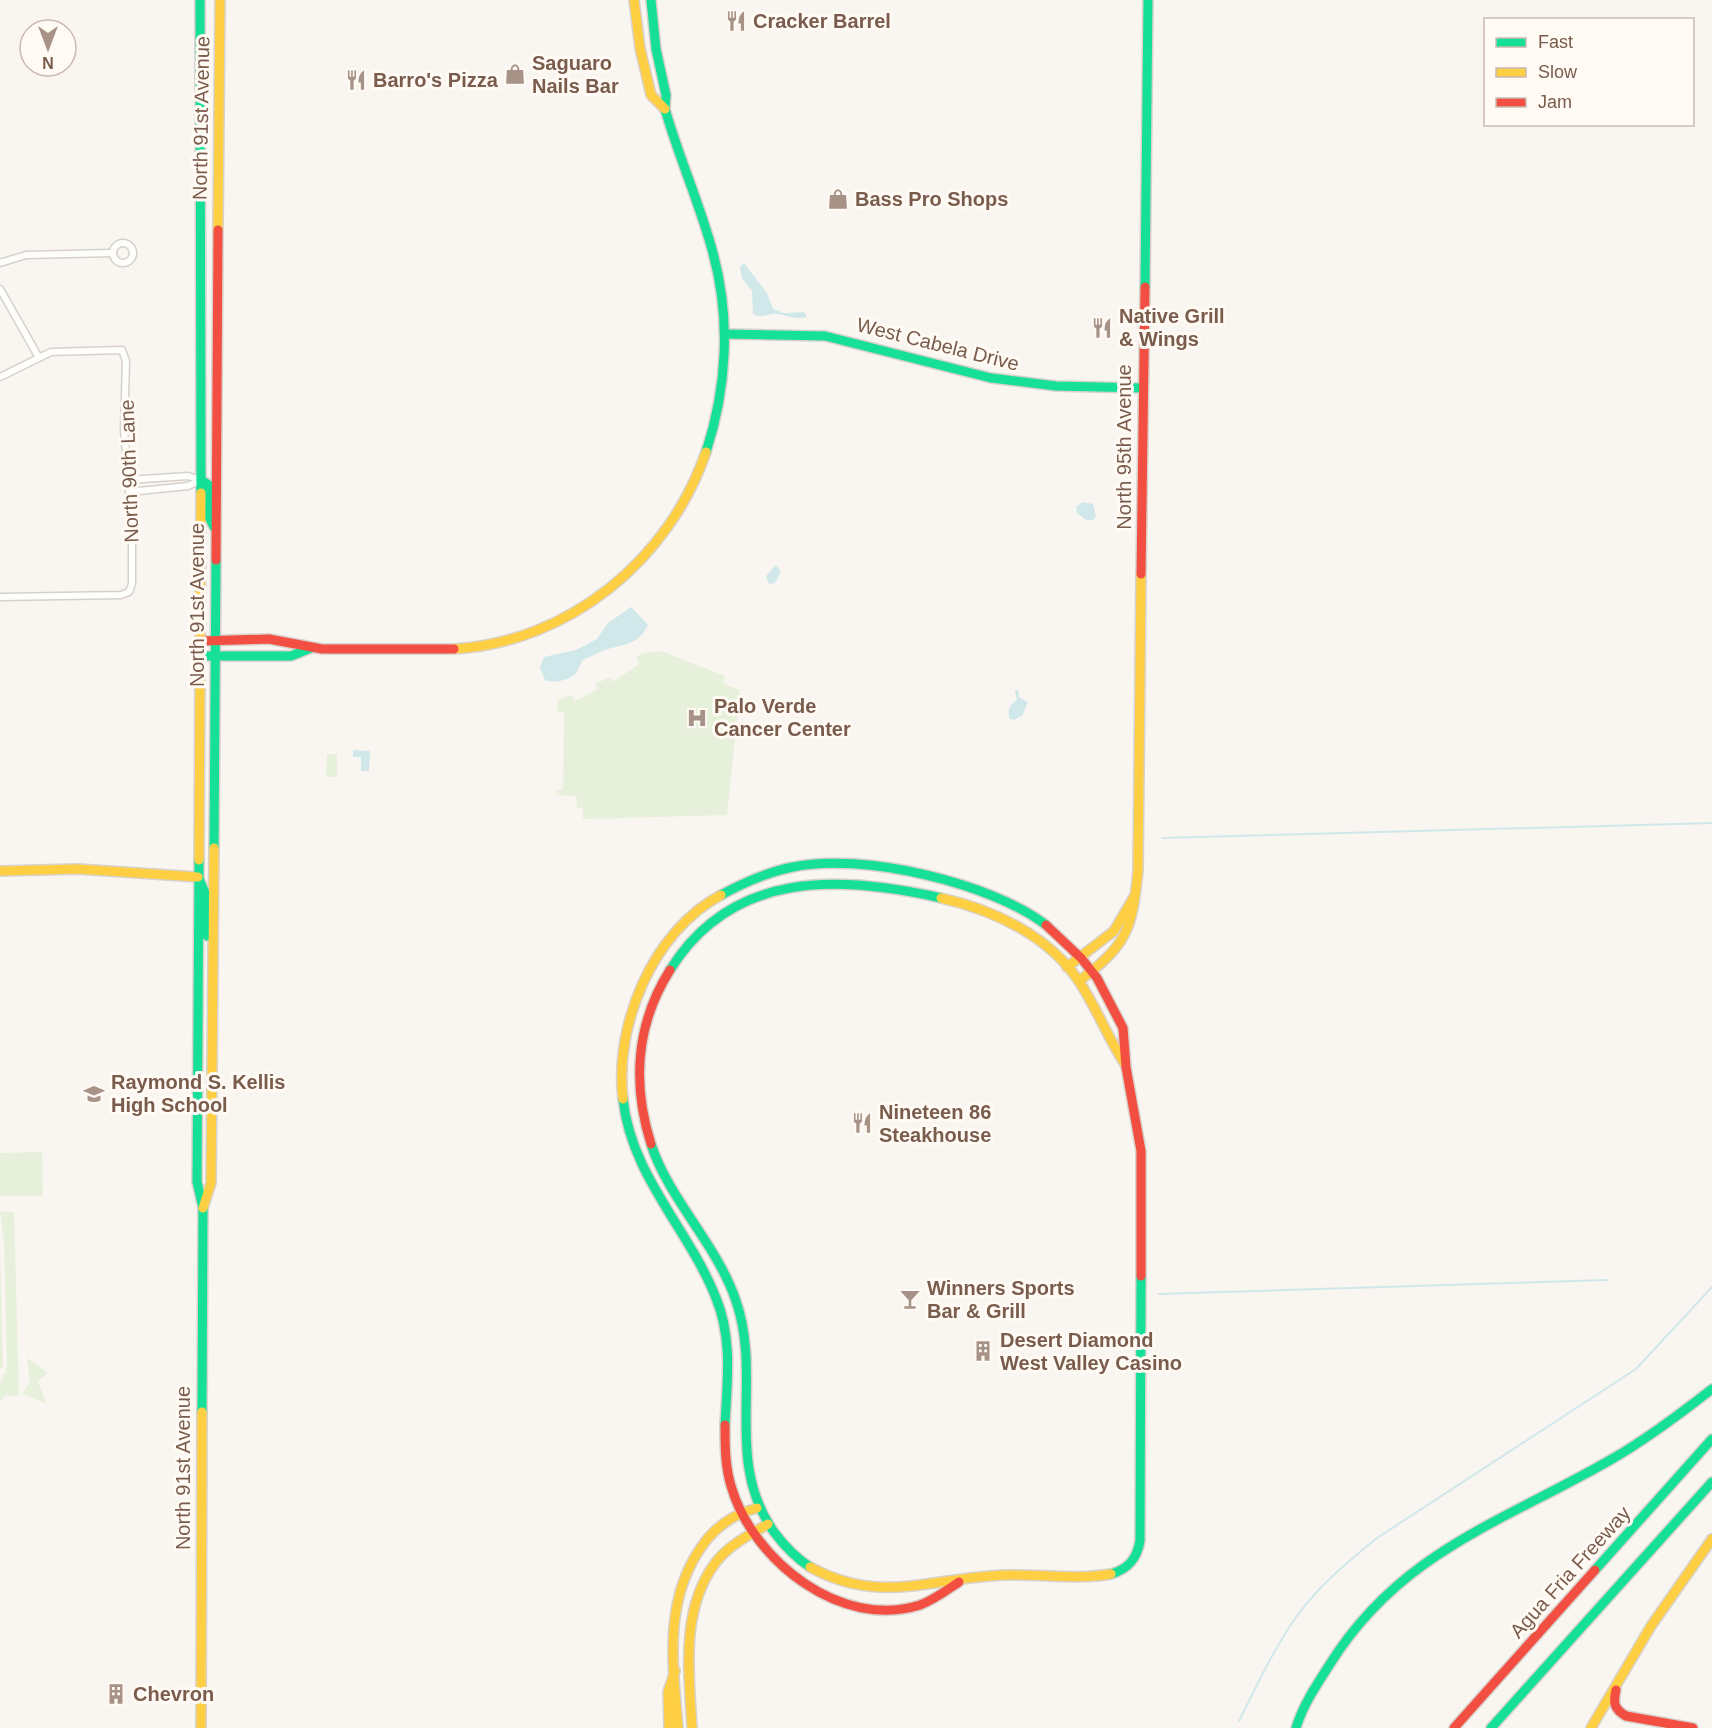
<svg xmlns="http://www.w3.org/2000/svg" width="1712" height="1728" font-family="Helvetica,sans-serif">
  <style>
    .green { fill: #e7f0db }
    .water { fill: #d0e8ea }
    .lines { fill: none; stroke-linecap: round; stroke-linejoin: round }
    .stream { stroke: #d0e8ea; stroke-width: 2 }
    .street-casing { stroke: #d7d1cb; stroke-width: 9 }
    .fast-casing { stroke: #d9d2cb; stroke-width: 12 }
    .slow-casing { stroke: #d9d2cb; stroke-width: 12 }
    .jam-casing { stroke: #d9d2cb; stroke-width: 12 }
    .street { stroke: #fefefd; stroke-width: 6 }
    .fast { stroke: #16e098; stroke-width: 9 }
    .slow { stroke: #ffcf43; stroke-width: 9 }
    .jam { stroke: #f24e42; stroke-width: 9 }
    .labels { text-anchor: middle; stroke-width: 6; stroke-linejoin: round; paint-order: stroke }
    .poi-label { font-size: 20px; font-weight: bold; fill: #7a5c4d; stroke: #fffaf3; text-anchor: start }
    .street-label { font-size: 20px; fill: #7a5c4d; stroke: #fffaf3 }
  </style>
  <rect width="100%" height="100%" fill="#f9f5f0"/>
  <g class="green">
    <polygon points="661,651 725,676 724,684 740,690 727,815 583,819 583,808 577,808 576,796 557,795 556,790 563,789 564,712 557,712 558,700 571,695 575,701 598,689 595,684 610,677 613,682 639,664 637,657 643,653"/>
    <polygon points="327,754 337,754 337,777 326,777"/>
    <polygon points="42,1152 43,1196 0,1196 0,1153"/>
    <polygon points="0,1211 14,1212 19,1396 7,1396 7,1393 0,1402 0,1383 4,1376 0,1375 5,1374 7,1363 4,1244"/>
    <polygon points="0,1243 3,1368 0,1368"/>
    <polygon points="27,1358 48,1373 38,1381 46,1403 22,1394 30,1382"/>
  </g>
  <g class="water">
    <path d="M 744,263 L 767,293 L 773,309 L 784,313 L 804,312 L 807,317 C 793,321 780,312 773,314 C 764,315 762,318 753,314 L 752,291 L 742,278 L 740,267 Z"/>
    <polygon points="1083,502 1093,504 1096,516 1093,520 1086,520 1077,513 1076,507"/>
    <polygon points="776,565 781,571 775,583 769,584 766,576"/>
    <path d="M 631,607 L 648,625 C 636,650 615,643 596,654 C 592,656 587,658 583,660 C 580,663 579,669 576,673 C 570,680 553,684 545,680 L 540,667 L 544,657 L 576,650 L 597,639 L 608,623 Z"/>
    <path d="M 1015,690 L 1018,690 L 1019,697 L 1028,702 L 1022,716 L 1013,720 L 1009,718 C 1008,709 1009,705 1017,700 Z"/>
    <polygon points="353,750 370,751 369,771 361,771 361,757 353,757"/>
  </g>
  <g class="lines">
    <g class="stream">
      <polyline points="1162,838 1712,823"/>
      <polyline points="1159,1294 1607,1280"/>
      <path d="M 1239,1721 C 1257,1685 1274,1648 1297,1616 C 1318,1586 1349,1561 1377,1538 L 1636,1369 L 1712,1287"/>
    </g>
    <g class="street-casing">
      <g id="street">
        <circle cx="123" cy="253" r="10"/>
        <polyline points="0,263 26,255 113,253"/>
        <polyline points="0,289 38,356"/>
        <polyline points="0,377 51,352 122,350 126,361 124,431 132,523 132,584 129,592 121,595 0,597"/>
        <polyline points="128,480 188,476 201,480"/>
        <polyline points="129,492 188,486 201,480"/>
      </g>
    </g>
    <g class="fast-casing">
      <g id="fast">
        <polyline points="200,0 201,493"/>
        <path d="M 651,0 L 656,49 L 666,95 L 665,109 C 679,158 700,204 713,253 C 731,319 727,388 706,452"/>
        <polyline points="1145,287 1148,0"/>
        <polyline points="725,334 825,336 991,378 1056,386 1142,388"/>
        <polyline points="201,480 209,485 208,515 214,527"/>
        <polyline points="200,656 291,656 311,648"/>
        <polyline points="214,848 216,560"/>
        <polyline points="199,860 197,1182 203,1208 202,1412"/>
        <polyline points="199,879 206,895 207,936"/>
        <path d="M 721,895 C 745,882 767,872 793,867 C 861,852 992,883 1046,925"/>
        <path d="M 670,970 C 732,870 839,875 941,898"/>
        <path d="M 623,1099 C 631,1176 689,1229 716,1298 C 733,1339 727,1383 725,1425"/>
        <path d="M 651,1144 C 669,1200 717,1244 736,1301 C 763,1378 723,1460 774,1532 C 783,1544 796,1558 810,1567"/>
        <polyline points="1595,1570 1712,1439"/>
        <path d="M 1111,1574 C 1128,1569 1137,1559 1140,1541 L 1141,1276"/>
        <path d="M 1296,1728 C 1303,1705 1317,1684 1330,1664 C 1401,1551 1503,1522 1612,1459 C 1647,1439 1680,1414 1712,1389"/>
        <polyline points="1491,1728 1712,1482"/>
      </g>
    </g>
    <g class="slow-casing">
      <g id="slow">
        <polyline points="634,0 640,48 651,95 665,109"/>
        <polyline points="218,230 220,0"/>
        <path d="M 454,649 C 569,642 669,560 706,452"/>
        <polyline points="199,860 201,493"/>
        <polyline points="0,871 78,869 198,877"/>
        <path d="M 941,898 C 994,910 1050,936 1080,983 C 1097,1009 1108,1038 1125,1064"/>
        <polyline points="1067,967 1114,931 1134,897"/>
        <path d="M 1079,981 C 1127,945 1132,930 1138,871 L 1141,574"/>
        <path d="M 623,1099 C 614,1025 653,931 721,895"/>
        <polyline points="203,1208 211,1183 214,848"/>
        <path d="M 810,1567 C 881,1606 932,1577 1006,1575 C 1041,1574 1076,1580 1111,1574"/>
        <polyline points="201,1728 202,1412"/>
        <polyline points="669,1728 668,1692 675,1671"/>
        <path d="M 678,1728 C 673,1665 663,1601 702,1546 C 715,1527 734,1514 757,1508"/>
        <path d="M 692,1728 C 689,1673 680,1609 716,1562 C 729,1545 749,1535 768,1524"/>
        <polyline points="1591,1728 1651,1626 1712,1539"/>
      </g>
    </g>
    <g class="jam-casing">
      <g id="jam">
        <polyline points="216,560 218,230"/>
        <polyline points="1141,574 1145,287"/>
        <polyline points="200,641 269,639 322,649 454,649"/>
        <polyline points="1046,925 1081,958 1097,978 1123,1028 1126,1067 1141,1151 1141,1276"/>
        <path d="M 651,1144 C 632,1084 636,1024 670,970"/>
        <path d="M 725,1425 C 725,1447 725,1468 732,1489 C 754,1561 841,1630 920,1605 C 934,1600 947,1590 959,1582"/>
        <path d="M 1616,1690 C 1613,1703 1614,1709 1626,1716 L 1693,1728"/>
        <polyline points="1454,1728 1595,1570"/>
      </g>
    </g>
    <use href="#street" class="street"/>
    <use href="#fast" class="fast"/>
    <use href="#slow" class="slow"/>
    <use href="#jam" class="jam"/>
  </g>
  <defs>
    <g id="restaurant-bare" transform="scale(1.62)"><path d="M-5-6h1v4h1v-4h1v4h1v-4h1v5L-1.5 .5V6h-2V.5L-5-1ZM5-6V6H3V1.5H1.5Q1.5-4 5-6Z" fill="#a69286" stroke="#fffaf3" stroke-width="2.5" paint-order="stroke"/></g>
    <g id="shop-bare" transform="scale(1.62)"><path d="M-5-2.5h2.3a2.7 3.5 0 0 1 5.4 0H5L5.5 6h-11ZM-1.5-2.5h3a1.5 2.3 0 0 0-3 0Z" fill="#a69286" stroke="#fffaf3" stroke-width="2.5" paint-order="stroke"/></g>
    <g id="hospital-bare" transform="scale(1.62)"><path d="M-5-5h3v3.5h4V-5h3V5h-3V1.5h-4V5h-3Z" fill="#a69286" stroke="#fffaf3" stroke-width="2.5" paint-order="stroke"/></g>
    <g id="school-bare" transform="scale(1.62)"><path d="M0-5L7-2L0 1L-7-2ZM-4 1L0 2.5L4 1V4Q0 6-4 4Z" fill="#a69286" stroke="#fffaf3" stroke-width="2.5" paint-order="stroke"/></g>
    <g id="bar-bare" transform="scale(1.62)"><path d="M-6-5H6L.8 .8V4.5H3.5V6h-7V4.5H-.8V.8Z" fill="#a69286" stroke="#fffaf3" stroke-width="2.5" paint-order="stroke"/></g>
    <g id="building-bare" transform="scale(1.62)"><path d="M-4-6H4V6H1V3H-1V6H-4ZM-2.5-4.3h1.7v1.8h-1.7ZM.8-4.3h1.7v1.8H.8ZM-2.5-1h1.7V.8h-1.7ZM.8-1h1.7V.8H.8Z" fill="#a69286" stroke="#fffaf3" stroke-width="2.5" paint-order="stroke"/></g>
  </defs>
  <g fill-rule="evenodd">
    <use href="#restaurant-bare" x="736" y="21"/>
    <use href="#shop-bare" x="515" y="74"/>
    <use href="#restaurant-bare" x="356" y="80"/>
    <use href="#shop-bare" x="838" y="199"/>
    <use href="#restaurant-bare" x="1102" y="328"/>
    <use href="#hospital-bare" x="697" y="718"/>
    <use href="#school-bare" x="94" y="1094"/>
    <use href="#restaurant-bare" x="862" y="1123"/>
    <use href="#bar-bare" x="910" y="1299"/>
    <use href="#building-bare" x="983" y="1351"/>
    <use href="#building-bare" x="116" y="1694"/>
  </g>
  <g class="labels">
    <g class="poi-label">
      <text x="753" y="28">Cracker Barrel</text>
      <text x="532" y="70">Saguaro<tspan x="532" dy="23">Nails Bar</tspan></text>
      <text x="373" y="87">Barro's Pizza</text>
      <text x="855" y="206">Bass Pro Shops</text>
      <text x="1119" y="323">Native Grill<tspan x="1119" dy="23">&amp; Wings</tspan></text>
      <text x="714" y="713">Palo Verde<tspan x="714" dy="23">Cancer Center</tspan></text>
      <text x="111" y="1089">Raymond S. Kellis<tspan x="111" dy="23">High School</tspan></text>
      <text x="879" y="1119">Nineteen 86<tspan x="879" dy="23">Steakhouse</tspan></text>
      <text x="927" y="1295">Winners Sports<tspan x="927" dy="23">Bar &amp; Grill</tspan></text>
      <text x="1000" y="1347">Desert Diamond<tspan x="1000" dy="23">West Valley Casino</tspan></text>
      <text x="133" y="1701">Chevron</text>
    </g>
    <g class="street-label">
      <text transform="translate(201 118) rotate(-89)" y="7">North 91st Avenue</text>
      <text transform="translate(938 344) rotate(14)" y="7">West Cabela Drive</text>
      <text transform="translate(1124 447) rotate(-90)" y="7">North 95th Avenue</text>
      <text transform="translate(129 471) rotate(-92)" y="7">North 90th Lane</text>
      <text transform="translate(197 605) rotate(-90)" y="7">North 91st Avenue</text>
      <text transform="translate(183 1468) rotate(-90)" y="7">North 91st Avenue</text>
      <text transform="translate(1570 1572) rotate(-48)" y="7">Agua Fria Freeway</text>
    </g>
  </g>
  <rect x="1484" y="18" width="210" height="108" fill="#fffaf3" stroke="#cabbb1" stroke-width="1.5"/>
  <rect x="1496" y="38" width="30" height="9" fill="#16e098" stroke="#cabbb1" stroke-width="1.5"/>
  <text x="1538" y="48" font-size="18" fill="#7a5c4d">Fast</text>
  <rect x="1496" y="68" width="30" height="9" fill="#ffcf43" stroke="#cabbb1" stroke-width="1.5"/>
  <text x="1538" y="78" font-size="18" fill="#7a5c4d">Slow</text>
  <rect x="1496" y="98" width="30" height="9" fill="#f24e42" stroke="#cabbb1" stroke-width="1.5"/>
  <text x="1538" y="108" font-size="18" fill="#7a5c4d">Jam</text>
  <g transform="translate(48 48) rotate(180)"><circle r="28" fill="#fffaf3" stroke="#cabbb1" stroke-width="1.5"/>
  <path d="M0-4.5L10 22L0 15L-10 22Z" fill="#a69286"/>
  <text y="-9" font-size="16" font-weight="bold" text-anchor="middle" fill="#7a5c4d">N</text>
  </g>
</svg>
